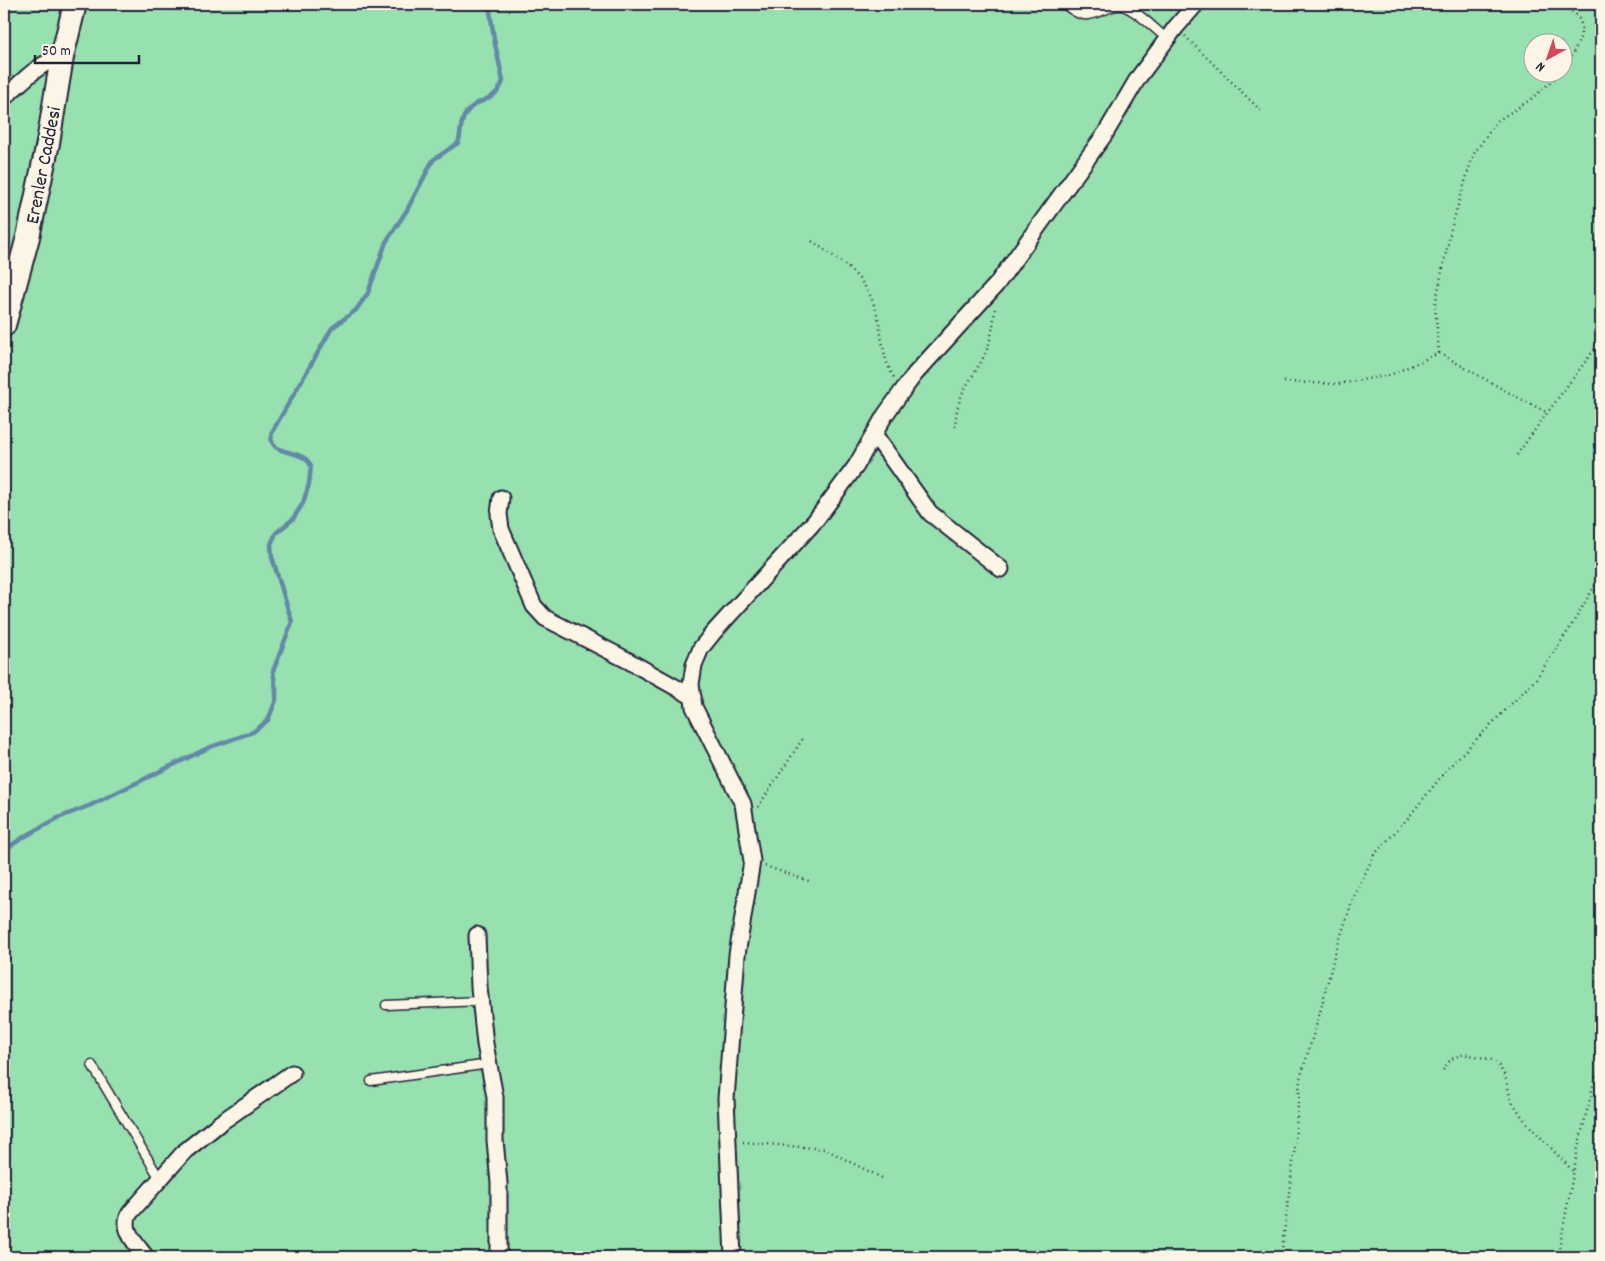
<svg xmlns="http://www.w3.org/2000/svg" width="1605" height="1261" font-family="Dekko,sans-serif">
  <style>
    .green { fill: #97e0af; stroke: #5c8175; fill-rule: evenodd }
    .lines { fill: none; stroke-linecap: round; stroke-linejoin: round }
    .stream { stroke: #6389a8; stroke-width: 4.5 }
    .service-casing { stroke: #22223b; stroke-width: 11 }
    .minor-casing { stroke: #22223b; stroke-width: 19 }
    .secondary-casing { stroke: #22223b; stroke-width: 26 }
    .path { stroke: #22223b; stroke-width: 2.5; stroke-dasharray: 1 4; stroke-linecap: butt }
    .service { stroke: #fcf5e5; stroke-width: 8 }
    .minor { stroke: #fcf5e5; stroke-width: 15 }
    .secondary { stroke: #fcf5e5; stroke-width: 22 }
    .labels { text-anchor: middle; stroke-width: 4; stroke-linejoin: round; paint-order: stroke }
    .street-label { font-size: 20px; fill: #22223b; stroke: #fcf5e5 }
  </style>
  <rect width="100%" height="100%" fill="#fcf5e5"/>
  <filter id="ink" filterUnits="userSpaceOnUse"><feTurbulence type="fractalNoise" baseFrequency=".02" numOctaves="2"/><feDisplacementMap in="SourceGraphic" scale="10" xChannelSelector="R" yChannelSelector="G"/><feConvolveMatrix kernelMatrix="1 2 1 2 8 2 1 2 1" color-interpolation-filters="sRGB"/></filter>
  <g filter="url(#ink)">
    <path class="green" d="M 4,4 L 1601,4 L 1601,1257 L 4,1257 ZM 1532,42 L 1562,42 L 1562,72 L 1532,72 Z"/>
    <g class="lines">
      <path class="stream" d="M 4,850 L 24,837 L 58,818 L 91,805 L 208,748 L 253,732 L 268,720 L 276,700 L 276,690 L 273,671 L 292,622 L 272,557 L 271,544 L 276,533 L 293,519 L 303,503 L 309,484 L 311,466 C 303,446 266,459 272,432 L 332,328 L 356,310 L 368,293 L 386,242 L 407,210 L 433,160 L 458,143 C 462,133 459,123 466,113 C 478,96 495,104 503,81 L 494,39 L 489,4"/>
      <g class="service-casing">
        <g id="service">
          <path d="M 1064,4 C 1081,18 1086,18 1107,9 C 1112,7 1116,5 1122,6 C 1136,9 1156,30 1167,39"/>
          <polyline points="386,1005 481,1001"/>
          <polyline points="92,1065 160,1179"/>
          <polyline points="371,1081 489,1064"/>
        </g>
      </g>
      <g class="minor-casing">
        <g id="minor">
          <path d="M 4,98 C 21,83 39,62 62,57"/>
          <polyline points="874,434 930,513 1001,569"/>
          <polyline points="501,498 499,514 501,529 534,606 545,618 627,660 693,697"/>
          <polyline points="477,935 479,987 485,1044 495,1097 495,1140 499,1183 499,1257"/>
          <path d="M 146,1257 C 137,1245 120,1229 130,1213 L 185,1151 L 220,1123 L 292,1073"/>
          <polyline points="733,1257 726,1099 737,955 752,861 743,804 694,707 691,684 694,665 701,648 713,633 815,521 856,466 885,415 903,390 915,374 996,285 1105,134 1138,78 1176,27 1196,4"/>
        </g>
      </g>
      <g class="secondary-casing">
        <polyline id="secondary" points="4,325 28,237 48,143 62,57 75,4"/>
      </g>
      <g class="path">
        <path d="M 1553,4 C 1560,7 1569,8 1575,14 C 1591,29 1573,54 1562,68"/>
        <polyline points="1185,36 1262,112"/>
        <path d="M 812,241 C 847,266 870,278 879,323 C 883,344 883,360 895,379"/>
        <polyline points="1439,353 1435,305 1451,229 1473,155 1497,121 1530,100 1553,80 1559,72"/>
        <polyline points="1439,353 1513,395 1546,412"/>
        <polyline points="1284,382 1338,384 1390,375 1439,353"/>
        <path d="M 955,427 C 957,392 969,385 984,356 C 991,342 994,323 995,307"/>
        <path d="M 1517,455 C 1544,416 1573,379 1601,340"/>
        <polyline points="758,807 804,737"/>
        <polyline points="765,866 812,882"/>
        <polyline points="1443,1070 1451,1059 1464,1054 1490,1059 1497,1063 1505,1076 1511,1100 1525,1121 1573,1171"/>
        <polyline points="743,1142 825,1149 882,1178"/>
        <polyline points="1281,1257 1294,1154 1300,1079 1319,1016 1334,957 1353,899 1374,855 1408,818 1448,768 1536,679 1570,628 1601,575"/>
        <polyline points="1555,1257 1559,1250 1578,1148 1596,1073"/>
      </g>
      <use href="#service" class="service"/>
      <use href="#minor" class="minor"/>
      <use href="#secondary" class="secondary"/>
    </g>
  </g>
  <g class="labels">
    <g class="street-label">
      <text transform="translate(42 165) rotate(-79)" y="7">Erenler Caddesi</text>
    </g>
  </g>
  <rect width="1605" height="1261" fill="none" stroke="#fcf5e5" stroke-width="20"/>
  <rect x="10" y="10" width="1585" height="1241" fill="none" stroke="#22223b" stroke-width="2" filter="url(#ink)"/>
  <g transform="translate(1548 58) rotate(220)"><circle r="24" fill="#fcf5e5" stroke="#a5a1a1"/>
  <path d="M0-4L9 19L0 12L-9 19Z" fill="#d1495b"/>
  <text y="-8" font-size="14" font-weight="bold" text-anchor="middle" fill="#22223b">N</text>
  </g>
  <path d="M35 55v8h104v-8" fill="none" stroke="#22223b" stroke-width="2.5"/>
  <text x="42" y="55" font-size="15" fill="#22223b" stroke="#fcf5e5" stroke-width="4" paint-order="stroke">50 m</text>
</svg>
